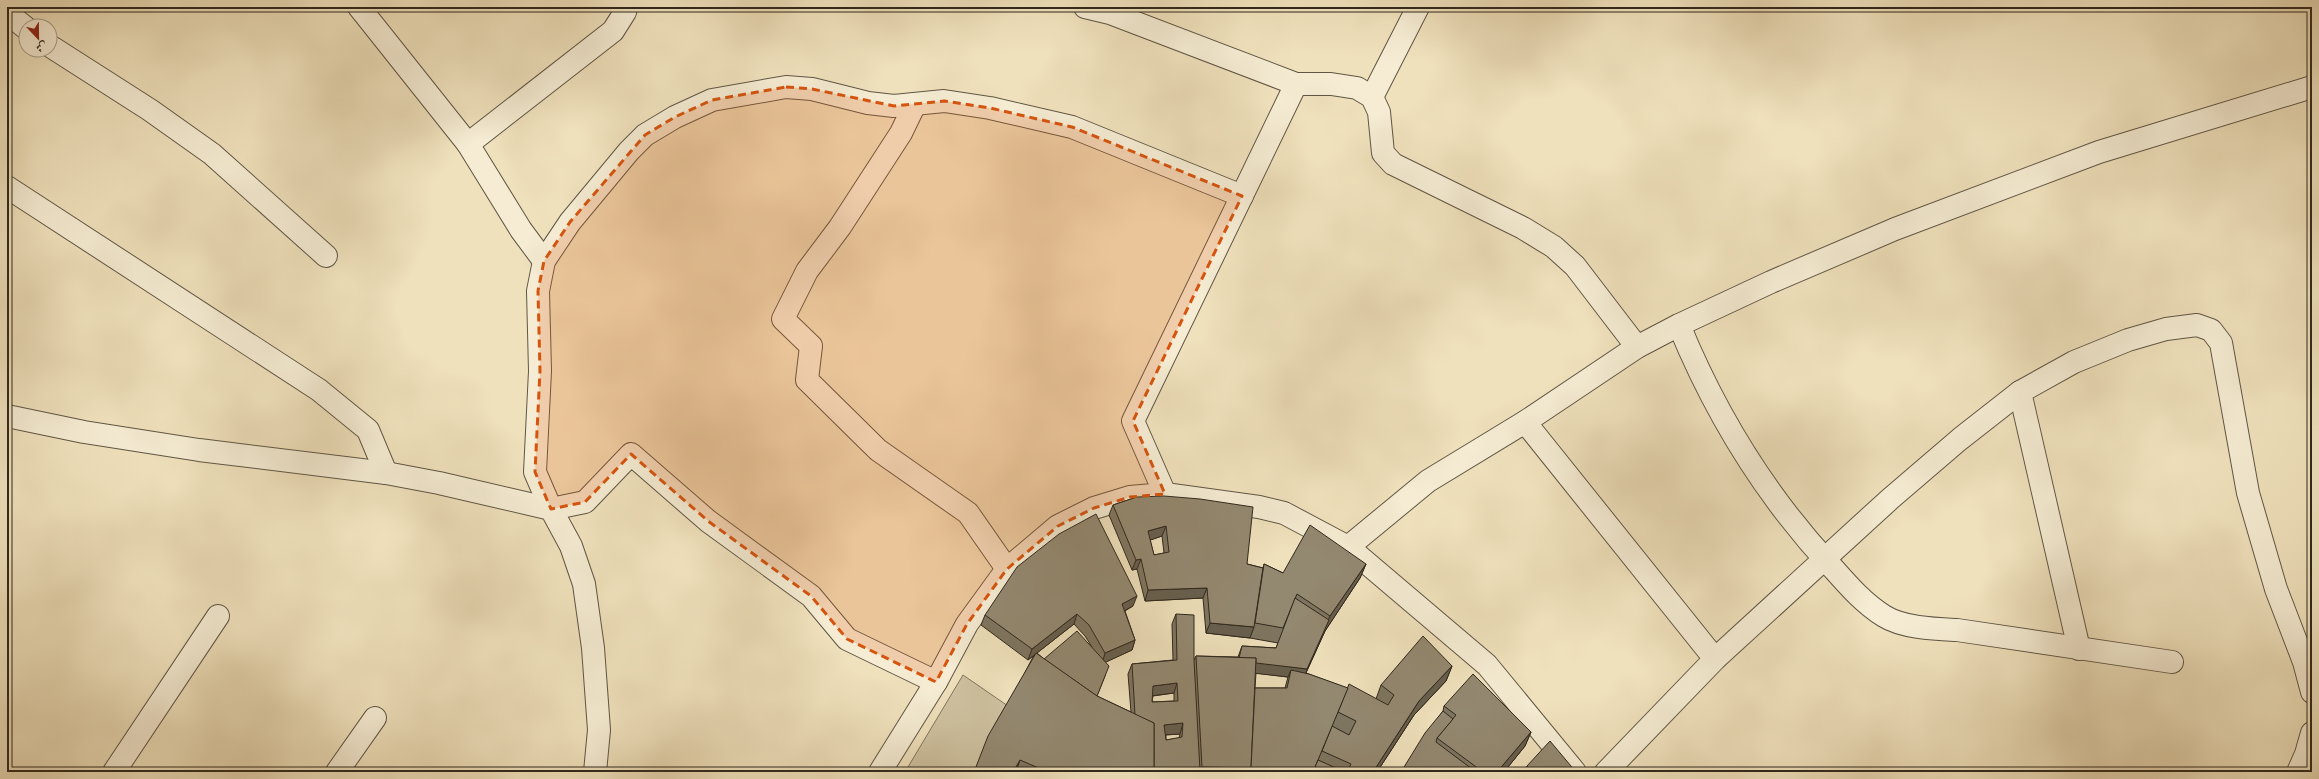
<svg xmlns="http://www.w3.org/2000/svg" width="2319" height="779" font-family="Vollkorn,Amiri,serif">
  <style>
    .green { fill: #cfc2a1; stroke: #80755f }
    .lines { fill: none; stroke-linecap: round; stroke-linejoin: round }
    .minor-casing { stroke: #605645; stroke-width: 24 }
    .minor { stroke: #f5ecd3; stroke-width: 22 }
    .wall { fill: #7e7560; stroke: #30281d; fill-rule: evenodd }
    .shaded-wall { fill: #675f4e; stroke: #30281d }
    .building { fill: #938870; stroke: #30281d; fill-rule: evenodd }
    .marked { fill: #d6540e; fill-opacity: 0.2; stroke: #d6540e; stroke-width: 3; stroke-dasharray: 8 5; stroke-linejoin: round }
  </style>
  <rect width="100%" height="100%" fill="#efe1bc"/>
  <filter id="stains"><feTurbulence type="fractalNoise" baseFrequency=".005" numOctaves="4"/><feColorMatrix values="0 0 0 0 .2 0 0 0 0 .09 0 0 0 0 .02 0 0 0 .5 -.17"/></filter>
  <radialGradient id="worn" r=".72"><stop offset=".6" stop-color="#630" stop-opacity="0"/><stop offset="1" stop-color="#630" stop-opacity=".3"/></radialGradient>
  <polygon class="green" points="963,675 1008,706 974,772 905,772"/>
  <g class="lines">
    <g class="minor-casing">
      <g id="minor">
        <polyline points="359,7 468,144 521,230 544,261"/>
        <polyline points="1085,7 1110,13 1296,84 1331,84 1357,88 1372,97 1379,112 1383,153 1393,164 1523,228 1554,247 1575,266 1637,347"/>
        <polyline points="7,13 26,28"/>
        <polyline points="50,46 150,110 212,154 326,256"/>
        <polyline points="1372,97 1418,7"/>
        <polyline points="915,104 901,133 840,227 807,271 783,319 811,346 807,380 878,450 968,513 1007,569"/>
        <polyline points="468,144 613,31 625,12 626,7"/>
        <polyline points="7,187 319,390 368,430 386,473"/>
        <path d="M 1679,325 C 1715,413 1766,496 1831,566 C 1847,584 1863,603 1884,616 C 1903,628 1935,629 1957,630 L 2172,662"/>
        <polyline points="2020,392 2079,649"/>
        <polyline points="7,416 84,432 199,450 386,473 439,483 551,509 571,546 584,584 593,648 599,730 595,772"/>
        <polyline points="1525,422 1715,659"/>
        <polyline points="1165,494 1133,421 1296,84"/>
        <polyline points="1348,547 1428,481 1525,422 1637,347 1679,325 1771,282 1895,229 2099,152 2312,87"/>
        <polyline points="936,682 847,639 811,596 708,521 631,454 585,502 551,509 535,472 540,371 538,291 544,261 570,222 629,151 645,135 675,117 712,100 786,87 812,89 868,103 894,106 944,101 990,108 1072,127 1242,196"/>
        <polyline points="114,772 218,616"/>
        <polyline points="337,772 375,718"/>
        <polyline points="880,772 936,682 967,624 1007,569 1058,526 1094,508 1130,497 1165,494 1259,507 1284,513 1348,547 1487,665 1575,772"/>
        <polyline points="1606,772 1715,659 1890,499 1960,439 2020,392 2074,362 2128,340 2166,329 2197,325 2211,330 2221,343 2248,493 2276,589 2304,662 2312,692"/>
        <polyline points="2298,772 2306,754 2312,733"/>
      </g>
    </g>
    <use href="#minor" class="minor"/>
  </g>
  <g class="wall">
    <path d="M 1137,497 L 1247,564 L 1263,568 L 1264,564 L 1283,573 L 1366,564 L 1360,578 L 1325,631 L 1306,673 L 1376,699 L 1381,685 L 1452,666 L 1446,681 L 1414,715 L 1377,772 L 974,772 L 1034,655 L 1028,660 L 981,625 L 985,615 L 1133,606 L 1125,611 L 1135,640 L 1132,650 L 1105,662 L 1105,676 L 1097,696 L 1131,712 L 1128,674 L 1132,664 L 1173,660 L 1172,624 L 1176,614 L 1194,660 L 1196,656 L 1238,657 L 1242,646 L 1276,648 L 1278,643 L 1250,638 L 1206,633 L 1203,598 L 1145,601 L 1137,569 L 1132,570 L 1109,515 L 1113,505 ZM 1162,536 L 1164,553 L 1154,555 L 1150,540 ZM 1074,624 L 1085,636 L 1092,647 L 1044,659 L 1037,653 ZM 1256,673 L 1288,677 L 1285,688 L 1255,688 ZM 1174,693 L 1174,701 L 1152,702 L 1153,696 ZM 1180,734 L 1179,738 L 1166,740 L 1166,735 Z"/>
    <polygon points="1444,706 1531,732 1525,746 1504,772 1401,772 1443,711"/>
    <polygon points="1527,766 1576,772 1525,772"/>
  </g>
  <g class="shaded-wall">
    <polygon points="1166,526 1162,536 1145,542 1148,531"/>
    <polygon points="1141,559 1137,569 1132,570 1136,560"/>
    <polygon points="1366,564 1360,578 1325,631 1303,679 1291,670 1288,677 1235,671 1239,660 1307,669 1330,616"/>
    <polygon points="1207,588 1203,598 1145,601 1148,590"/>
    <polygon points="1137,596 1133,606 1118,614 1122,604"/>
    <polygon points="1077,614 1074,624 1028,660 1032,649"/>
    <polygon points="1210,623 1254,627 1250,638 1206,633"/>
    <polygon points="1135,640 1132,650 1102,664 1105,653"/>
    <polygon points="1452,666 1446,681 1414,715 1377,772 1373,772 1419,701"/>
    <polygon points="1177,683 1174,693 1150,696 1153,686"/>
    <polygon points="1183,723 1180,734 1161,735 1164,725"/>
    <polygon points="1531,732 1525,746 1504,772 1497,772"/>
    <polygon points="1020,760 1016,772 1013,772"/>
    <polygon points="1202,767 1251,768 1249,772 1197,772 1200,771"/>
  </g>
  <g class="building">
    <path d="M 1164,496 L 1200,499 L 1253,507 L 1247,564 L 1263,568 L 1254,627 L 1210,623 L 1207,588 L 1148,590 L 1141,559 L 1136,560 L 1113,505 L 1137,497 ZM 1166,526 L 1169,552 L 1154,555 L 1148,531 Z"/>
    <polygon points="1096,514 1137,596 1122,604 1135,640 1105,653 1089,625 1077,614 1032,649 985,615 1017,567 1059,534"/>
    <polygon points="1310,525 1366,564 1330,616 1297,594 1283,628 1255,623 1264,564 1283,573"/>
    <polygon points="1295,598 1329,620 1307,669 1256,663 1256,658 1239,658 1242,646 1276,648"/>
    <path d="M 1176,614 L 1194,615 L 1194,660 L 1200,771 L 1197,772 L 1154,772 L 1154,723 L 1135,715 L 1132,664 L 1177,660 ZM 1177,683 L 1178,701 L 1152,702 L 1153,686 ZM 1183,723 L 1182,737 L 1166,740 L 1164,725 Z"/>
    <polygon points="1077,631 1109,666 1097,696 1044,659"/>
    <polygon points="1423,636 1452,666 1419,701 1373,772 1347,772 1351,764 1322,751 1332,726 1349,735 1356,721 1338,712 1349,684 1388,705 1394,695 1381,685"/>
    <polygon points="1036,653 1097,696 1154,723 1154,772 1048,772 1020,760 1013,772 974,772 988,736"/>
    <polygon points="1196,656 1256,658 1251,768 1202,767"/>
    <polygon points="1291,670 1309,674 1348,688 1313,772 1249,772 1251,768 1255,688 1287,688"/>
    <polygon points="1473,674 1531,732 1497,772 1483,772 1437,738 1456,715 1444,706"/>
    <polygon points="1443,711 1453,719 1437,738 1436,742 1472,769 1470,772 1401,772 1425,733"/>
    <polygon points="1550,741 1576,772 1531,772 1527,766"/>
    <polygon points="1318,760 1345,772 1313,772"/>
    <polygon points="1501,769 1504,772 1498,772"/>
  </g>
  <path class="marked" d="M 786,87 L 812,89 L 894,106 L 944,101 L 990,108 L 1072,127 L 1242,196 L 1133,421 L 1165,494 L 1130,497 L 1094,508 L 1058,526 L 1007,569 L 967,624 L 936,682 L 847,639 L 811,596 L 708,521 L 631,454 L 585,502 L 551,509 L 535,472 L 540,371 L 538,291 L 544,261 L 570,222 L 645,135 L 675,117 L 712,100 Z"/>
  <rect width="2319" height="779" fill="none" stroke="#efe1bc" stroke-width="24"/>
  <rect x="8" y="8" width="2303" height="763" fill="none" stroke="#30281d" stroke-width="2"/>
  <rect x="12" y="12" width="2295" height="755" fill="none" stroke="#30281d"/>
  <g transform="translate(38 38) rotate(158)"><circle r="19" fill="#f5ecd3" stroke="#a69e8a"/>
  <path d="M0-3L7 15L0 10L-7 15Z" fill="#8f2418"/>
  <text y="-6" font-size="11" font-weight="bold" text-anchor="middle" fill="#30281d">ش</text>
  </g>
  <rect width="100%" height="100%" filter="url(#stains)"/>
  <rect width="100%" height="100%" fill="url(#worn)"/>
</svg>
